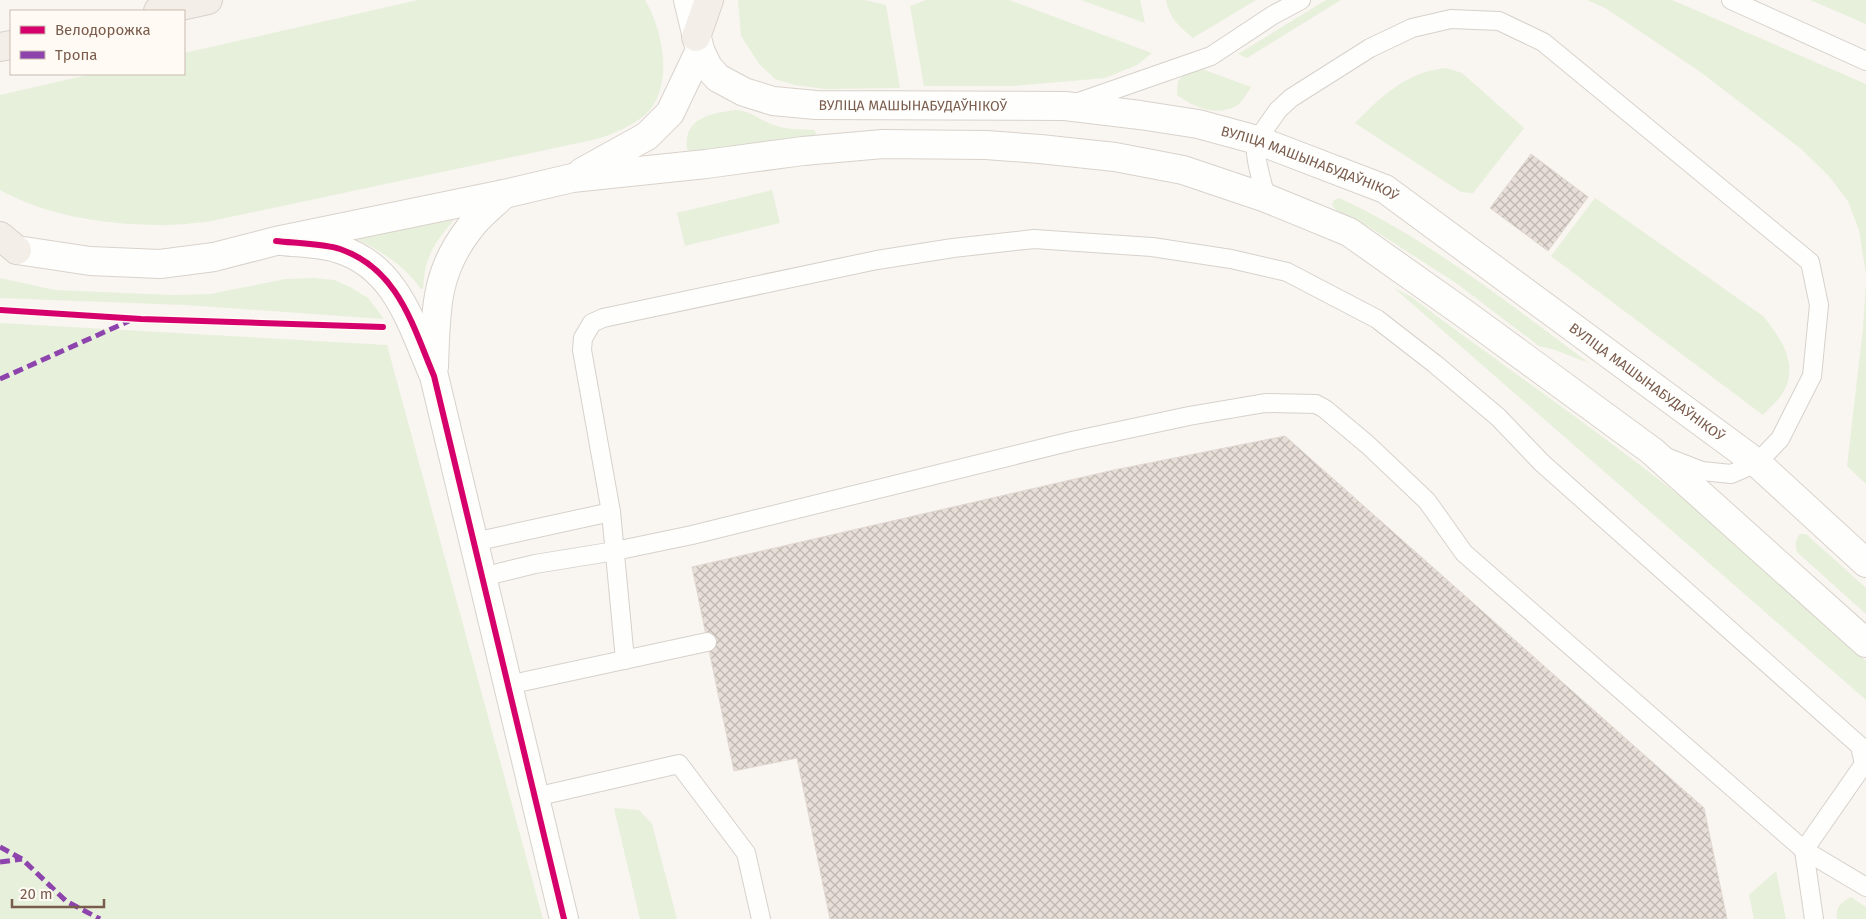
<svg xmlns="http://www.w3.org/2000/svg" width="1866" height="919" font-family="'Fira Sans',sans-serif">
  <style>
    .green { fill: #e7f0db }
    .building { fill: url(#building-cross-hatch); stroke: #e2d8d2 }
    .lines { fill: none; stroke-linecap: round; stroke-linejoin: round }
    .service-casing { stroke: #d7d1cb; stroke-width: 20 }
    .tertiary-casing { stroke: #d7d1cb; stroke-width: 30 }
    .secondary-casing { stroke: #d9d2cb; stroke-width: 30 }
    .primary-casing { stroke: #dad1cc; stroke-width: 30 }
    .service { stroke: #fefefd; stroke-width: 18 }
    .tertiary { stroke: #fefefd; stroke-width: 28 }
    .secondary { stroke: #fefefd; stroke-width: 28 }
    .primary { stroke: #f3eee8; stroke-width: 28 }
    .quiet { stroke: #8e44ad; stroke-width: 5; stroke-dasharray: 10 5; stroke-linecap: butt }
    .cycleway-casing { stroke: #fffaf3; stroke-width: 9 }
    .cycleway { stroke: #d6006c; stroke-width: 6 }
    .labels { text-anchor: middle; stroke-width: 4.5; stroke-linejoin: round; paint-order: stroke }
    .street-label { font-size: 14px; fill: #7a5c4d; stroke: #fffaf3 }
  </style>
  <defs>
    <pattern id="building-cross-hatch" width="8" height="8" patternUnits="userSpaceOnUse" patternTransform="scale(1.25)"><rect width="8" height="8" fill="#e6ded7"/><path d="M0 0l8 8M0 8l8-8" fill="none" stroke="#bfb7b1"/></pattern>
  </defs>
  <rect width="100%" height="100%" fill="#f9f5f0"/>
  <g class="green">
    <path d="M 418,0 L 645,0 C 663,30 675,88 645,115 C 630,127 615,133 597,139 L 207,222 C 190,223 173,226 157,225 C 103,224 47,216 0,190 L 0,95 L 92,74 L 184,74 L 184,53 Z"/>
    <polygon points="738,0 865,0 886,5 900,88 825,89 795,85 775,79 760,65 741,36"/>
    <polygon points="926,0 1009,0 1152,53 1137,65 1105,78 1014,86 924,86 910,6"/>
    <polygon points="1081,0 1140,0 1145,23"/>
    <path d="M 1166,0 L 1256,0 L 1193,38 C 1180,27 1169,18 1166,0 Z"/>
    <polygon points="1326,0 1341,0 1247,58 1238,54"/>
    <polygon points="1587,0 1672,0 1866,84 1866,275 1859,230 1848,201 1828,175 1800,148 1699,71 1605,8"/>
    <polygon points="1810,0 1866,0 1866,24"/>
    <path d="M 1199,68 L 1251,87 C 1247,93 1242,103 1236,106 C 1215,117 1194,107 1177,95 L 1178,81 L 1185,74 Z"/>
    <path d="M 1446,68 L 1462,73 L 1524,128 L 1473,193 L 1461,192 L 1355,123 C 1382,96 1406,72 1446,68 Z"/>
    <path d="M 736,110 C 752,111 762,122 777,126 C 788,130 802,129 814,130 L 817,135 L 693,152 L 687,149 C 683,118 711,113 736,110 Z"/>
    <polygon points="772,190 780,223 685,246 677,213"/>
    <path d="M 1339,198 C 1429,239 1509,304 1589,363 L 1555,350 L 1539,346 L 1456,283 L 1369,227 L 1338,212 L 1332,205 L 1334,200 Z"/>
    <path d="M 1595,198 L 1763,316 C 1780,337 1799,363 1784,391 C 1779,400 1770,407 1763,415 L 1551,256 Z"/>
    <path d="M 454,220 C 433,244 425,257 423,289 L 421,289 C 404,265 381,251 355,238 Z"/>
    <polygon points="0,278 55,290 173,295 210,294 286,279 313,278 334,280 350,287 368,298 384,319 185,305 0,298"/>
    <polygon points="1866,283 1866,484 1847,466 1863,328"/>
    <path d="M 1394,288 L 1410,296 C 1518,377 1631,453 1734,540 C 1780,578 1823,620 1866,661 L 1866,700 Z"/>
    <polygon points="0,323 387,345 543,919 0,919"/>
    <path d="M 1800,534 L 1806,534 L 1866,588 L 1866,614 L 1797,552 C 1795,544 1795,540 1800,534 Z"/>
    <polygon points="614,808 639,810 652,824 677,919 640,919"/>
    <polygon points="1776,871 1786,919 1754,919 1749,895"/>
    <path d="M 1851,897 L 1866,907 L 1866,919 L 1837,919 C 1835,908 1841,902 1851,897 Z"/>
  </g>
  <g class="building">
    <polygon points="1531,154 1588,197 1548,251 1490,208"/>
    <polygon points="1285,436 1704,808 1727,919 830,919 797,758 734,771 692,567 1114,470"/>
  </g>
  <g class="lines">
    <g class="service-casing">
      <g id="service">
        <polyline points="1731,0 1866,61"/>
        <polyline points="1073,104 1211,56 1273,15 1301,0"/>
        <path d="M 1266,198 C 1263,184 1252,152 1257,140 L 1278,110 L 1291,98 L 1370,48 L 1412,28 L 1451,19 L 1499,21 L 1543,42 L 1810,262 L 1819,305 L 1812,376 L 1780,439 L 1757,463 L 1731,474 L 1702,471 L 1669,458"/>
        <polyline points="474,542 611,512"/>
        <polyline points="482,577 535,564 615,551 692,535 1072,441 1189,416 1265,403 1316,404 1325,409 1368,445 1427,501 1464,553 1804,850 1866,887"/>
        <polyline points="625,660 611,512 582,350 583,338 592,323 603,318 877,260 953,248 1034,239 1152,247 1231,259 1287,272 1377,319 1435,364 1498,417 1542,463 1860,746 1864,764 1804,850 1814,919"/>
        <polyline points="508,685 707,642"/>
        <polyline points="535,797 679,764 746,853 761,919"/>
      </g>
    </g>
    <g class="tertiary-casing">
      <g id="tertiary">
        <path d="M 282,241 C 300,243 323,243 339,249 C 397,267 412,326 434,376 L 564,919"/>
        <path d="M 434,367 C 436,313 434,274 469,229 C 478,216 493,205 504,194"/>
      </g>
    </g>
    <g class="secondary-casing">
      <g id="secondary">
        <path id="s1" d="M 688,0 L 700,50 L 708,67 L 718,78 L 744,92 L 773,101 L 816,105 L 1065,106 L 1140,115 L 1198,124 L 1257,140 L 1385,189 L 1757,463 L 1866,563"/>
        <polyline points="582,172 647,136 670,113 700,50"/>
        <polyline points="17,250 90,261 160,264 214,257 276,241 504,194 572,178 706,164 803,151 883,144 986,145 1040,149 1115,157 1183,170 1266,198 1349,232 1465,314 1652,451 1866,643"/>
      </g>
    </g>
    <g class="primary-casing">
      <g id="primary">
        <polyline points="158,11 208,0"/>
        <polyline points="696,37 709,0"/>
        <polyline points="0,47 11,45"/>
        <polyline points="0,236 17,250"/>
      </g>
    </g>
    <use href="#service" class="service"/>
    <use href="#tertiary" class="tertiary"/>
    <use href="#secondary" class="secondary"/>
    <use href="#primary" class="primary"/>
    <g class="quiet">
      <polyline points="0,379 129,321"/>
      <polyline points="0,847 22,859 66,901 100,919"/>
      <polyline points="0,862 22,859"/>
    </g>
    <g class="cycleway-casing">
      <g id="cycleway">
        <path d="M 276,241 C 293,243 325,244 340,249 C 398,269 412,324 434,376 L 564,919"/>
        <polyline points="0,310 141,319 383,327"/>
      </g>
    </g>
    <use href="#cycleway" class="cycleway"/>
  </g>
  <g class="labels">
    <g class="street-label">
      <text dy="5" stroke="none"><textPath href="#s1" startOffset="285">ВУЛІЦА МАШЫНАБУДАЎНІКОЎ</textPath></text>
      <text dy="5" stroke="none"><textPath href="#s1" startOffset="690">ВУЛІЦА МАШЫНАБУДАЎНІКОЎ</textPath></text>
      <text dy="5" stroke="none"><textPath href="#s1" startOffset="1095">ВУЛІЦА МАШЫНАБУДАЎНІКОЎ</textPath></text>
    </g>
  </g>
  <rect x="10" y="10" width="175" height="65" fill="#fffaf3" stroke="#cabbb1"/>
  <rect x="20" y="26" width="25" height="8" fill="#d6006c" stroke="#cabbb1"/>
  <text x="55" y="35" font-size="15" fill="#7a5c4d">Велодорожка</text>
  <rect x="20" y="51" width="25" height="8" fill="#8e44ad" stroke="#cabbb1"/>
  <text x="55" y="60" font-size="15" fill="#7a5c4d">Тропа</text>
  <path d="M12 899v8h92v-8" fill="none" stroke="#7a5c4d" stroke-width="2.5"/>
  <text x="20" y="899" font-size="15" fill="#7a5c4d" stroke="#fffaf3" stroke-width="4" paint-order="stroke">20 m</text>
</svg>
